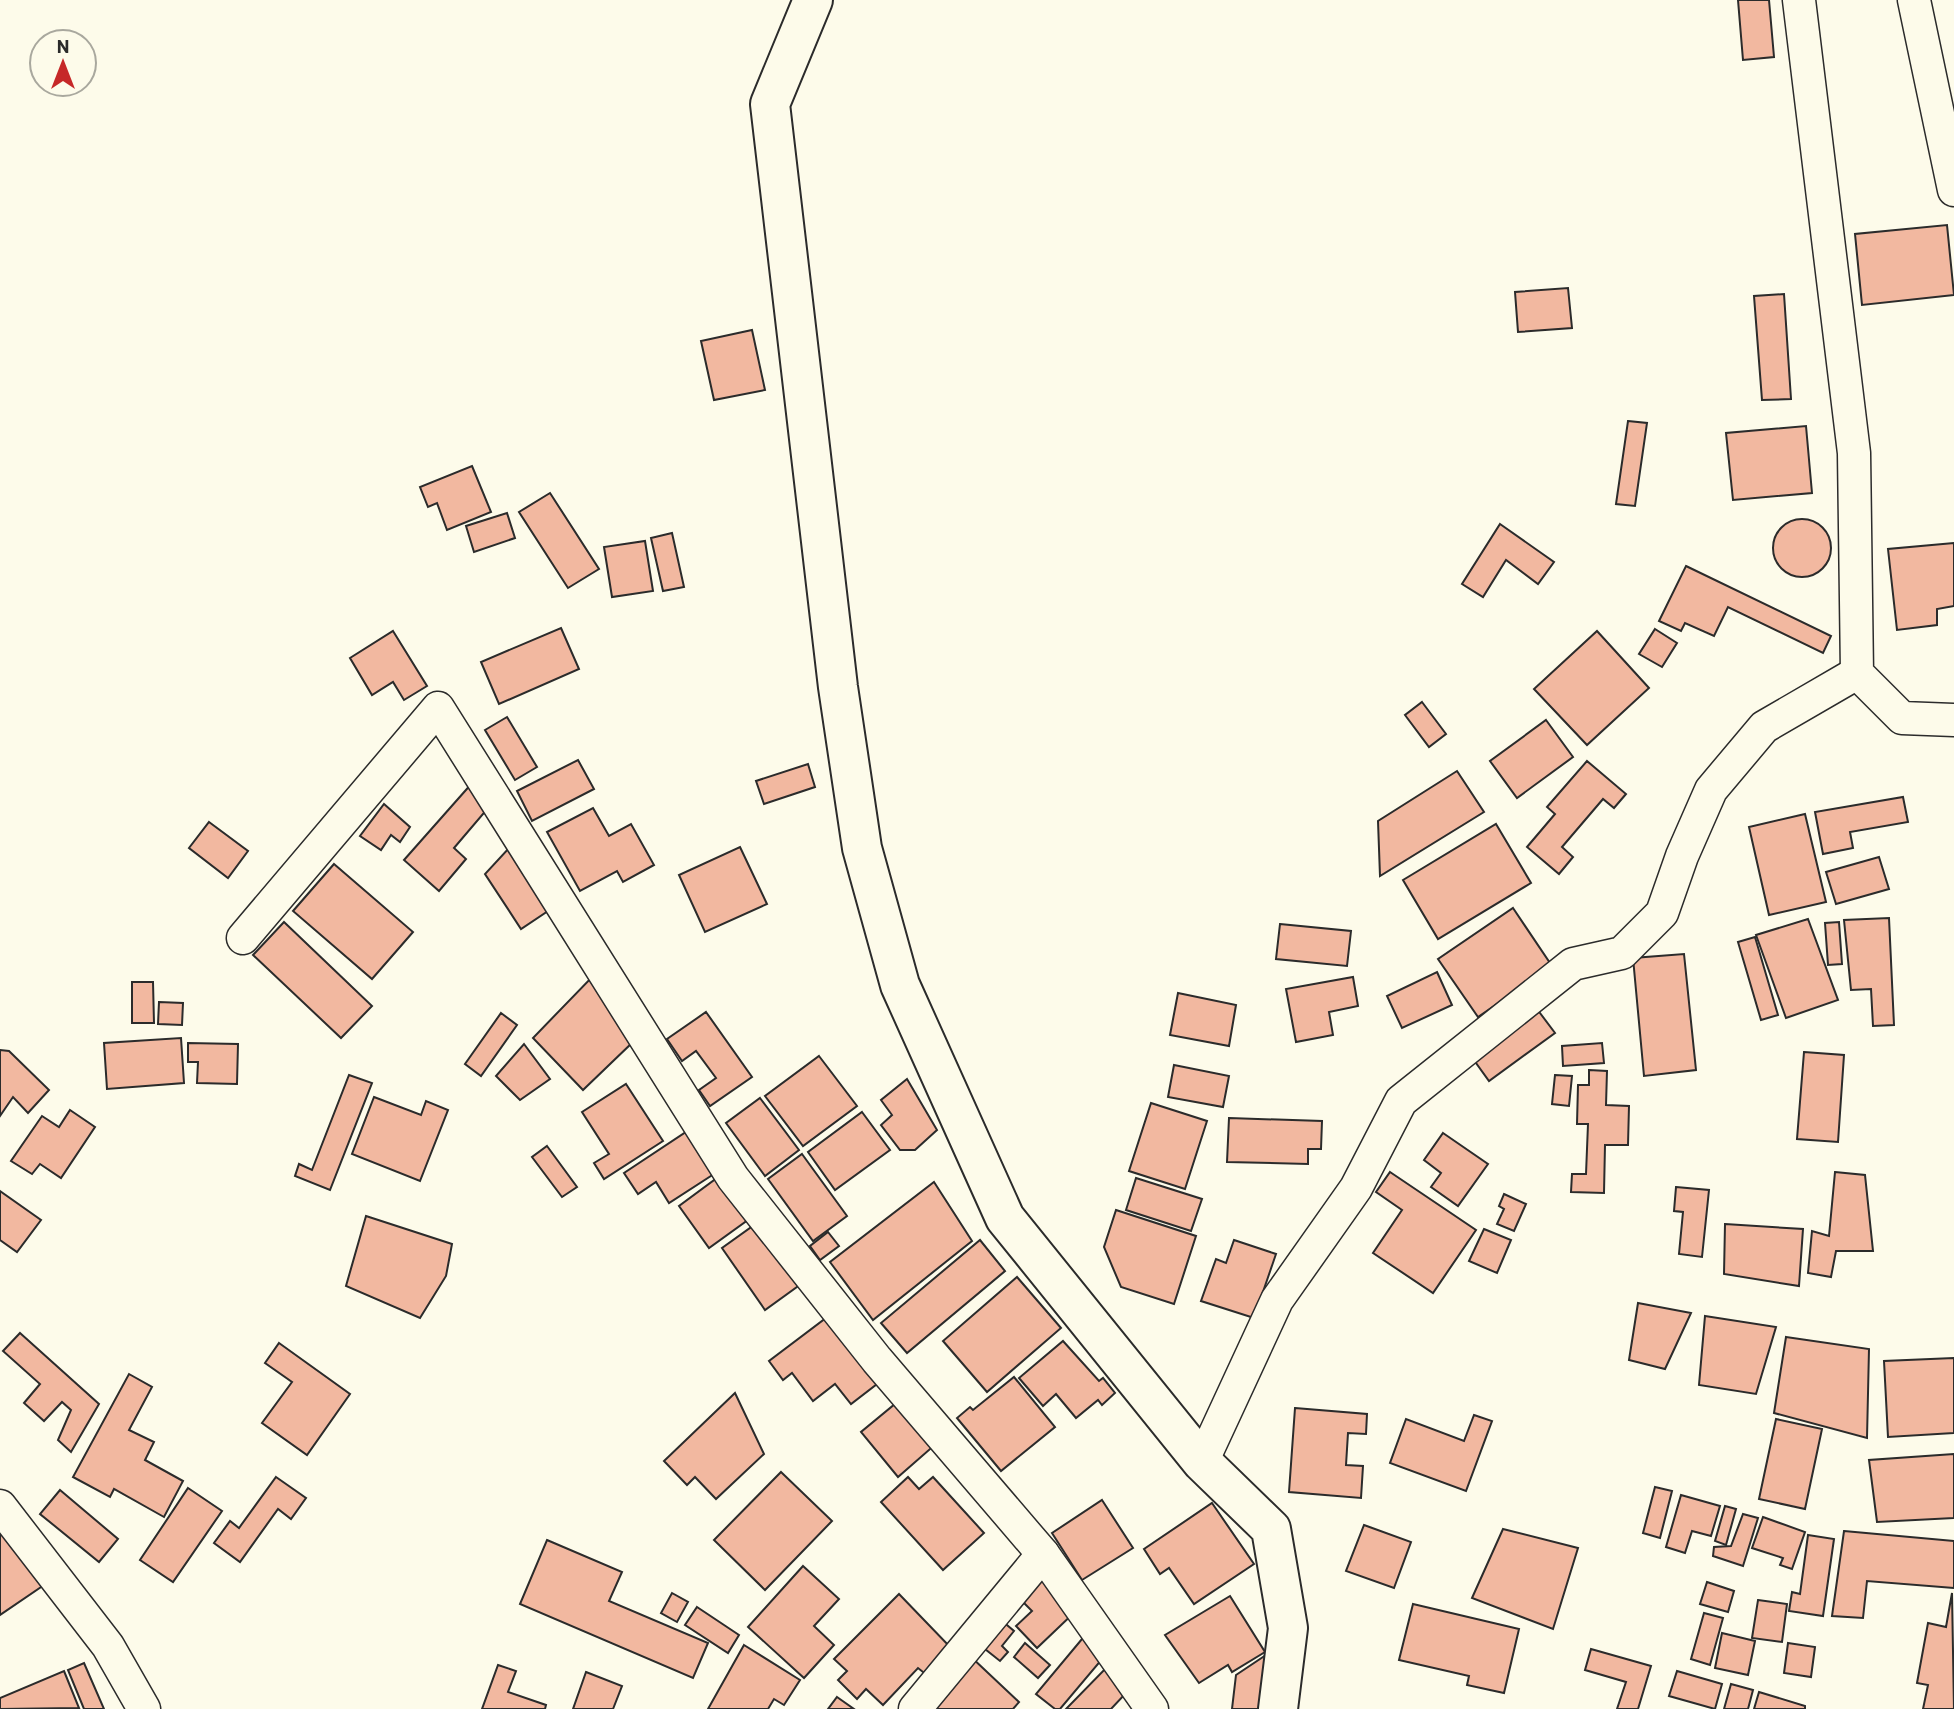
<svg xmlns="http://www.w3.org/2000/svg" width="1954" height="1709" font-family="Barlow,sans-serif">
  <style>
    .building { fill: #f2b8a0; stroke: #2b2b2b; stroke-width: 2 }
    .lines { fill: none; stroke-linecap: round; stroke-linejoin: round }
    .street-casing { stroke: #2b2b2b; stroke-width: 35 }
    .secondary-casing { stroke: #2b2b2b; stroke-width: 42 }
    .street { stroke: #fdfbea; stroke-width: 32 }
    .secondary { stroke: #fdfbea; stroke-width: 38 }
  </style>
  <rect width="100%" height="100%" fill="#fdfbea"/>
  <g class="building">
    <polygon points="1738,0 1769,0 1774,57 1743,60"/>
    <polygon points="1947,225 1954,295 1862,305 1855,234"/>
    <polygon points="1568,288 1572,328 1518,332 1515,292"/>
    <polygon points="1784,294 1791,399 1762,400 1754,296"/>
    <polygon points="752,330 765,390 714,400 701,341"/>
    <polygon points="1628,421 1647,423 1635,506 1616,504"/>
    <polygon points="1806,426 1812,493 1733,500 1726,433"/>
    <polygon points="472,466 491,512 447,530 437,503 428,507 420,487"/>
    <polygon points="550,493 599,569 568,588 519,512"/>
    <polygon points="507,513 515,538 474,552 466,526"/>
    <circle cx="1802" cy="548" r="29"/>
    <polygon points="1500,524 1554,562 1538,584 1506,560 1483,597 1462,584"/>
    <polygon points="672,533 684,587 663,591 651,538"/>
    <polygon points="645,541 653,591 612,597 604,547"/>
    <polygon points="1954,543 1954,606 1937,609 1937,625 1897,630 1888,549"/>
    <polygon points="1686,566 1831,636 1823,653 1728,607 1714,636 1685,623 1681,631 1659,621"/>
    <polygon points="561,628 579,669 499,704 481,662"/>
    <polygon points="1655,629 1677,643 1662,667 1639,654"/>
    <polygon points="393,631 427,686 404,700 393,682 372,695 350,658"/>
    <polygon points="1597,631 1649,688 1587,745 1534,689"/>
    <polygon points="1422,702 1446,734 1429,747 1405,715"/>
    <polygon points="507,717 537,767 515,780 485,730"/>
    <polygon points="1546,720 1573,757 1517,798 1490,761"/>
    <polygon points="578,760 594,789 532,821 517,791"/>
    <polygon points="1587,761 1626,794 1614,808 1603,799 1562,847 1573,857 1559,874 1527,847 1555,814 1547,807"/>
    <polygon points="808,764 815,787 764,804 756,781"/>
    <polygon points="1457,771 1484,812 1380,876 1378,821"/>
    <polygon points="473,782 489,807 454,848 466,859 439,891 404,860"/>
    <polygon points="1903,797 1908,822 1850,832 1853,848 1823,854 1815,812"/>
    <polygon points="384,804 410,827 400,842 391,835 381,850 360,836"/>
    <polygon points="593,808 609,836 631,824 654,865 623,882 617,871 580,891 547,832"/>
    <polygon points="1805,814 1826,902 1769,915 1749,827"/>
    <polygon points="209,822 248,851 228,878 189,848"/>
    <polygon points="1496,824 1531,883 1438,939 1403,880"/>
    <polygon points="510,847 551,909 521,929 485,874"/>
    <polygon points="740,847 767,904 705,932 679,875"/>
    <polygon points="1879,857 1889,889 1836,904 1826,872"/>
    <polygon points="334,864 413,932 372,979 293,911"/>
    <polygon points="1513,908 1552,966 1478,1017 1438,959"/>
    <polygon points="1889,918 1894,1025 1873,1026 1871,989 1851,990 1844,920"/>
    <polygon points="1808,919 1838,1000 1786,1018 1756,935"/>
    <polygon points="284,922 372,1006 341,1038 253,955"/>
    <polygon points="1839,922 1842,964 1828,965 1825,923"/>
    <polygon points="1280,924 1351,931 1347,966 1276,959"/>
    <polygon points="1755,937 1778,1015 1761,1020 1738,942"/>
    <polygon points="1684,954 1696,1070 1644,1076 1633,958"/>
    <polygon points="1437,972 1452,1005 1402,1028 1387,996"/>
    <polygon points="593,976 635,1040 583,1090 533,1038"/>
    <polygon points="1353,977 1358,1006 1329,1012 1333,1035 1296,1042 1286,989"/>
    <polygon points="132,982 153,982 154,1023 132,1023"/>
    <polygon points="1178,993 1236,1005 1229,1046 1170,1035"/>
    <polygon points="159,1002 183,1003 182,1025 158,1024"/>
    <polygon points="1537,1009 1555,1033 1489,1081 1471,1056"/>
    <polygon points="706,1012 752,1077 710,1106 699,1090 716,1078 696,1051 682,1061 667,1039"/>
    <polygon points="501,1013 517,1025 481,1076 465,1064"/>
    <polygon points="181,1038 184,1083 107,1089 104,1043"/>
    <polygon points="188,1043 238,1044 237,1084 197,1083 198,1062 188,1062"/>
    <polygon points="1602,1043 1604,1063 1563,1066 1562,1046"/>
    <polygon points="524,1044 550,1079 520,1100 496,1076"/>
    <polygon points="0,1050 9,1051 49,1090 28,1113 13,1097 0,1116"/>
    <polygon points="1804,1052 1844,1055 1838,1142 1797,1139"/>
    <polygon points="819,1056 857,1106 803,1146 765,1096"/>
    <polygon points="1174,1065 1229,1076 1223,1107 1168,1097"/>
    <polygon points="1589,1070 1607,1071 1606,1105 1629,1106 1628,1145 1605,1145 1604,1193 1571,1192 1572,1174 1586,1174 1588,1124 1577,1124 1578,1085 1589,1085"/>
    <polygon points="349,1075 372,1083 330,1190 295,1176 299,1164 312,1170"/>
    <polygon points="1555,1075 1572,1076 1569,1106 1552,1104"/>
    <polygon points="907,1079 937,1130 915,1150 900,1150 881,1125 892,1115 881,1100"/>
    <polygon points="626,1084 663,1141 604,1179 594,1163 609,1154 582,1112"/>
    <polygon points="374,1097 421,1115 426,1101 448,1110 420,1181 352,1154"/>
    <polygon points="760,1098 799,1150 765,1176 726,1123"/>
    <polygon points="1151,1103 1207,1121 1185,1189 1129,1171"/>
    <polygon points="70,1110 95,1127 61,1178 40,1164 32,1174 11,1161 42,1116 59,1127"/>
    <polygon points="862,1112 890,1150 835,1190 808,1152"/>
    <polygon points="1229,1118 1322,1121 1321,1149 1308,1149 1308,1164 1227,1162"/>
    <polygon points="689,1130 717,1172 669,1203 656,1182 638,1194 624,1173"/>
    <polygon points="1443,1133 1488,1164 1458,1206 1431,1187 1441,1173 1424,1160"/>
    <polygon points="547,1146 577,1187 562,1197 532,1157"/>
    <polygon points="802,1154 847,1216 813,1241 768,1179"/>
    <polygon points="1390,1172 1476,1230 1433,1293 1373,1253 1402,1210 1376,1192"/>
    <polygon points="1835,1172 1865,1175 1873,1251 1836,1251 1831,1277 1808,1273 1812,1231 1829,1236"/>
    <polygon points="721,1175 752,1217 709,1248 679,1206"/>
    <polygon points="1136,1178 1202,1199 1191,1231 1126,1210"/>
    <polygon points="934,1182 972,1241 873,1320 830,1262"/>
    <polygon points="1676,1187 1709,1190 1702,1257 1679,1254 1683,1212 1674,1211"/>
    <polygon points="0,1191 41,1220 17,1252 0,1240"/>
    <polygon points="1504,1194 1526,1204 1514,1231 1497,1224 1504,1209 1499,1206"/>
    <polygon points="1116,1210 1196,1236 1174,1304 1121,1287 1104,1247"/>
    <polygon points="366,1216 452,1244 446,1276 420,1318 346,1286"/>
    <polygon points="757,1223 801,1284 765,1310 722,1248"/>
    <polygon points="1725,1224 1803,1229 1799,1286 1724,1274"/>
    <polygon points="1484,1229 1511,1240 1497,1273 1469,1261"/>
    <polygon points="828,1232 839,1246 820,1260 810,1246"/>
    <polygon points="980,1240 1005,1271 907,1353 881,1323"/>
    <polygon points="1234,1240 1276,1254 1254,1318 1201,1301 1216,1259 1226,1263"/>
    <polygon points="1017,1277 1061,1328 987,1392 943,1341"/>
    <polygon points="1638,1303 1691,1313 1665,1369 1629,1360"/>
    <polygon points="1705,1316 1776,1327 1756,1394 1699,1385"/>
    <polygon points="826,1318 877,1384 851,1404 835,1384 813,1401 792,1373 783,1380 769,1361"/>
    <polygon points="20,1333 99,1404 71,1452 58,1440 71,1410 62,1402 44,1421 24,1403 40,1384 3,1351"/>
    <polygon points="1786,1337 1869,1349 1867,1438 1774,1413"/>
    <polygon points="1063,1341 1099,1381 1103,1378 1115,1393 1102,1405 1098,1400 1076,1418 1056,1394 1043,1406 1019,1378"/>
    <polygon points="279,1343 350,1394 307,1455 262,1423 292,1382 265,1363"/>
    <polygon points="1954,1358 1954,1433 1888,1437 1884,1361"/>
    <polygon points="129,1374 152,1387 129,1430 154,1442 145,1460 183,1481 164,1517 114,1489 110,1497 73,1477"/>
    <polygon points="1014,1377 1055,1427 1001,1471 957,1418 970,1407 973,1410"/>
    <polygon points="735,1393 764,1454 716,1499 695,1477 687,1485 664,1461"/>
    <polygon points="901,1399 937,1443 898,1477 861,1432"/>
    <polygon points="1295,1408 1367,1414 1366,1434 1348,1433 1346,1465 1363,1466 1361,1498 1289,1492"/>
    <polygon points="1474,1415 1492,1421 1466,1491 1390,1463 1406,1419 1464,1441"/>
    <polygon points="1776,1419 1822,1429 1805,1509 1759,1499"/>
    <polygon points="1954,1454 1954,1518 1877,1522 1869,1460"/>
    <polygon points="781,1472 832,1521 765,1590 714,1540"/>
    <polygon points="276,1477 306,1498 291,1519 278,1509 240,1562 214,1543 230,1521 239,1528"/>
    <polygon points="908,1477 919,1489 933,1477 984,1533 943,1570 881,1502"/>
    <polygon points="1655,1487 1672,1491 1660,1538 1643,1533"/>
    <polygon points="188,1488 222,1511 173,1582 140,1560"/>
    <polygon points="60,1490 118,1539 99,1562 40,1514"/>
    <polygon points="1681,1495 1720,1506 1711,1536 1692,1531 1685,1553 1666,1547"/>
    <polygon points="1102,1500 1133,1548 1082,1580 1052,1533"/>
    <polygon points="1212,1503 1254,1564 1194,1604 1169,1568 1160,1574 1144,1549"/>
    <polygon points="1725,1506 1736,1509 1726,1545 1715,1541"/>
    <polygon points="1743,1514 1758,1518 1743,1566 1713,1556 1714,1547 1731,1546"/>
    <polygon points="1763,1517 1805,1532 1792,1569 1780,1565 1783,1558 1752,1548"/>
    <polygon points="0,1521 44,1585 0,1615"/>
    <polygon points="1364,1525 1411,1542 1394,1588 1346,1571"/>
    <polygon points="1503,1529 1578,1548 1553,1629 1472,1598"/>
    <polygon points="1844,1531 1954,1541 1954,1588 1867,1581 1863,1618 1832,1616"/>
    <polygon points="1808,1535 1834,1539 1823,1616 1789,1611 1792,1592 1800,1594"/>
    <polygon points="547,1540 622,1572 609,1601 708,1643 693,1678 520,1604"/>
    <polygon points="803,1566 839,1599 814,1626 834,1645 804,1678 748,1627"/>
    <polygon points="1045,1573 1079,1608 1037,1648 1016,1626 1032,1611 1019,1598"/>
    <polygon points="1707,1582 1734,1591 1728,1612 1700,1604"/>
    <polygon points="672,1593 688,1602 677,1622 661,1613"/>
    <polygon points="1952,1593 1954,1709 1923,1709 1928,1685 1917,1683 1928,1623 1946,1627"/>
    <polygon points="899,1594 953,1650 928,1676 918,1668 883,1705 866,1689 857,1699 838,1680 847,1671 834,1659"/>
    <polygon points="1230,1596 1265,1652 1232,1672 1228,1665 1199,1683 1165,1635"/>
    <polygon points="1758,1600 1787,1604 1782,1642 1752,1638"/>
    <polygon points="1413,1604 1519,1629 1504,1693 1467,1685 1469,1676 1399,1660"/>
    <polygon points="697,1607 739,1635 728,1653 685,1625"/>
    <polygon points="1704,1613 1723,1618 1710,1665 1691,1659"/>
    <polygon points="1001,1620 1014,1631 1002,1646 1008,1652 1000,1661 980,1645"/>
    <polygon points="1087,1633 1103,1658 1060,1709 1055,1709 1036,1694"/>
    <polygon points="1722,1633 1755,1641 1748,1675 1715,1668"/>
    <polygon points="1025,1643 1050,1665 1038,1678 1014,1657"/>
    <polygon points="1788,1643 1815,1647 1811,1677 1784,1673"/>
    <polygon points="744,1645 800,1680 784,1705 774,1699 768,1709 708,1709"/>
    <polygon points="1591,1649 1651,1666 1638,1709 1617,1709 1626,1682 1585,1670"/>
    <polygon points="969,1655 1019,1702 1013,1709 932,1709"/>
    <polygon points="1266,1655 1260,1709 1232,1709 1236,1675"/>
    <polygon points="84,1663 104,1709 84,1709 68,1670"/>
    <polygon points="498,1665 516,1671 508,1692 546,1705 545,1709 482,1709"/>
    <polygon points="1108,1666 1127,1692 1111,1709 1066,1709"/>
    <polygon points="64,1671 79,1708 0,1709 0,1698"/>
    <polygon points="1677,1671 1722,1684 1715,1709 1669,1696"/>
    <polygon points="586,1672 622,1686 613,1709 573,1709"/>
    <polygon points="1731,1684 1753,1690 1748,1709 1724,1709"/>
    <polygon points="1759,1692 1805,1706 1805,1709 1754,1709"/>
    <polygon points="837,1697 854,1709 828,1709"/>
  </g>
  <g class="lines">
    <g class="street-casing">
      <g id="street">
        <polyline points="1799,0 1854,453 1857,673 1902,718 1954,720"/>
        <polyline points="1914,0 1954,190"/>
        <polyline points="243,938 438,708 733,1178 877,1360 1043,1554 1152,1709"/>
        <polyline points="1202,1462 1277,1300 1356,1188 1401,1101 1573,964 1622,953 1662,913 1682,856 1711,790 1764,727 1857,673"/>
        <polyline points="0,1506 108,1646 144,1709"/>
        <polyline points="915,1709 1043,1554"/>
      </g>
    </g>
    <g class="secondary-casing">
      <polyline id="secondary" points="813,0 770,104 838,687 862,848 900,985 1005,1218 1202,1462 1271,1529 1288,1628 1278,1709"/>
    </g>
    <use href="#street" class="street"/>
    <use href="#secondary" class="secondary"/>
  </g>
  <g transform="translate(63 63)"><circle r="33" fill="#fdfbea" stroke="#a9a89e" stroke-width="2"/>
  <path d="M0-5L12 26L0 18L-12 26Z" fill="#c62828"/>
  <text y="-10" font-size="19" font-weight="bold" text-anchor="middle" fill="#2b2b2b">N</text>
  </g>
</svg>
